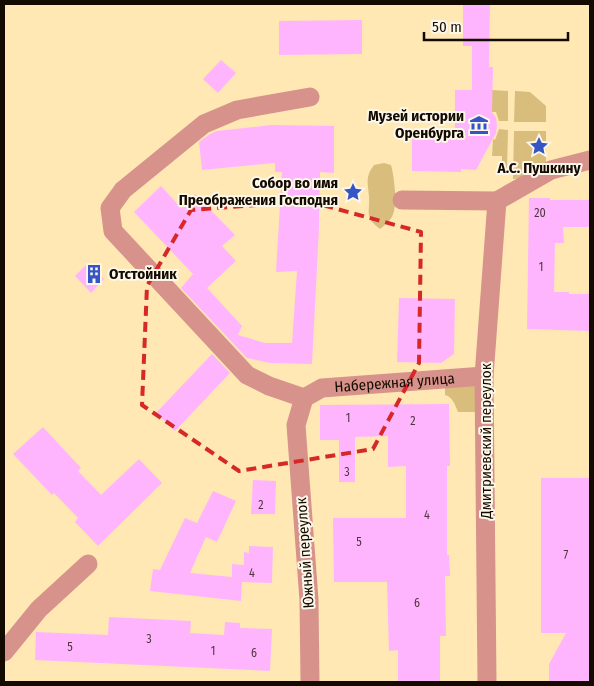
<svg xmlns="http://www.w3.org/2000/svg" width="594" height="686" font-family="'Fira Sans Condensed',sans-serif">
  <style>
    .green { fill: #d8bd7d }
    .building { fill: #ffb5fd }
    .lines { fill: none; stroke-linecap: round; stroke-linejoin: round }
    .minor { stroke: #d7938b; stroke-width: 19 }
    .marked { fill: none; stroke: #d62828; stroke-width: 4; stroke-dasharray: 10 6; stroke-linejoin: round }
    .labels { text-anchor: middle; stroke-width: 4; stroke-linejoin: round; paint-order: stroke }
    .number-label { font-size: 12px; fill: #4e353f }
    .poi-label { font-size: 15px; font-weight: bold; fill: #130a00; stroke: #fdf7ea; text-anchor: end }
    .street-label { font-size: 15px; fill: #130a00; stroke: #fdf7ea }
  </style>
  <rect width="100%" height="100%" fill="#ffe8b4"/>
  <g class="green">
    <polygon points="492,90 508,91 508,121 499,121 496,112 492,112"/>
    <polygon points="515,91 530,92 546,106 546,122 514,122"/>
    <polygon points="499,129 508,130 507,170 502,170 502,156 492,156 493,139 495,140"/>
    <polygon points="514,131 546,131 546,165 533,178 513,179"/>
    <path d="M 384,163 L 391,165 C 394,175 397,201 394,211 C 392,220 386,224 380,229 C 364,217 370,213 369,196 C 368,182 365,177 374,165 Z"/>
    <path d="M 477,380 L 485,412 L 458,412 C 455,405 453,397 445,395 L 445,381 Z"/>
  </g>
  <g class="building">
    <polygon points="463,5 490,5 489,67 493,67 492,112 496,118 497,126 496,133 476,170 461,169 461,172 412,171 412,136 455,136 455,90 472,90 472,46 463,46"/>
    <polygon points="362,20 362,54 279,55 279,21"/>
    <polygon points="221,60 236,73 218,93 203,79"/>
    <polygon points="271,125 334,126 334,173 320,172 319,228 312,364 270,363 247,358 181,288 193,274 134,212 161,186 181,208 195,194 235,235 222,246 236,261 207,288 242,326 238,335 265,343 292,343 297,271 276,272 282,172 275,172 275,163 202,170 199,142 210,134 217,131"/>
    <polygon points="529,198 550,198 550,200 590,200 590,227 563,227 564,243 555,243 554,292 569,292 569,294 590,294 590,331 527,329"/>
    <polygon points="88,263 104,279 91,293 75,276"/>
    <polygon points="399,298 455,299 454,354 441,363 397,362"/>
    <polygon points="212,354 230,373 175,431 156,413"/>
    <polygon points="449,404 450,466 447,466 447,555 449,555 450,576 445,576 446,636 440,636 440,682 398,682 398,650 389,651 387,582 334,582 333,518 406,518 406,466 388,467 388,436 355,437 355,482 339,482 339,440 320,440 320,405"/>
    <polygon points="43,427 81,468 78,471 101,495 139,459 162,483 98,546 75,522 78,518 54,493 52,495 13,454"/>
    <polygon points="541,478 590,478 590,682 549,682 549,664 566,633 541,633"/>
    <polygon points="253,480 276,481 275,514 251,514"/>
    <polygon points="213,491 236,501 217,542 206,537 190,573 232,577 232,564 244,565 244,552 249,553 249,546 273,547 272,583 242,582 241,601 150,591 153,569 160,570 185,518 197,523"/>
    <polygon points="109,617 191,621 190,633 224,635 225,622 240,623 240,628 272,629 270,671 35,660 36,632 108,635"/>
  </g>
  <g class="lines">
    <g class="minor">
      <polyline points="402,200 497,201"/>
      <polyline points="497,201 551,170 590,160"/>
      <polyline points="304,398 269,386 247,375 113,231 110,208 123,190 204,124 237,110 310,97"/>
      <polyline points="4,652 39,609 88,564"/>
      <path id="s1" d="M 310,682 L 309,600 L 296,425 L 304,398 L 322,388 L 484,376"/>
      <polyline points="487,682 484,376 497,201"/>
    </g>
  </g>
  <path class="marked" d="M 308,201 L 421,232 L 419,363 L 373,449 L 239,471 L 142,405 L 147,286 L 191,210 Z"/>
  <defs>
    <g id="museum-bare" transform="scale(1.5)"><path d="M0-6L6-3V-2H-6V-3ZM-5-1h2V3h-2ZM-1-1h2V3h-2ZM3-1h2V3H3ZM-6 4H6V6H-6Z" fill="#3555c6" stroke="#fdf7ea" stroke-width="2.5" paint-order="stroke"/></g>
    <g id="sight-bare" transform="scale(1.5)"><path d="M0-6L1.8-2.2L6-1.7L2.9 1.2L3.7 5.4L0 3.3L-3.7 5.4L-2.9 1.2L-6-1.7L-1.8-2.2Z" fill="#3555c6" stroke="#fdf7ea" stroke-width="2.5" paint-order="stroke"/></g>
    <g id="building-bare" transform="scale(1.5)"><path d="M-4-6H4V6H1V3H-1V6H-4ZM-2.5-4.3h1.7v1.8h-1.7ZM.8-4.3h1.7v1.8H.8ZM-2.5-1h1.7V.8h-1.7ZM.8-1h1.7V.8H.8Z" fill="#3555c6" stroke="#fdf7ea" stroke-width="2.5" paint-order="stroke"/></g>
  </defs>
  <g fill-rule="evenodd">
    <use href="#museum-bare" x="479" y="125"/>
    <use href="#sight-bare" x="539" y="146"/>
    <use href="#sight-bare" x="353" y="192"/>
    <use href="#building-bare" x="94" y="274"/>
  </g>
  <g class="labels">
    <g class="number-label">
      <text x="540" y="217">20</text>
      <text x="541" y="271">1</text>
      <text x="348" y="422">1</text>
      <text x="413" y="425">2</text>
      <text x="347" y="476">3</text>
      <text x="261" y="509">2</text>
      <text x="427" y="519">4</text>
      <text x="359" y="546">5</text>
      <text x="566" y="559">7</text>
      <text x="252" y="577">4</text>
      <text x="417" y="607">6</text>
      <text x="149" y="643">3</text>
      <text x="70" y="651">5</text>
      <text x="213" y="655">1</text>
      <text x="254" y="657">6</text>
    </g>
    <g class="poi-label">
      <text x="464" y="121">Музей истории<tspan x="464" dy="17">Оренбурга</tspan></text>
      <text x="539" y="173" text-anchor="middle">А.С. Пушкину</text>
      <text x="338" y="188">Собор во имя<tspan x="338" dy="17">Преображения Господня</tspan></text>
      <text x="109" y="279" text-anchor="start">Отстойник</text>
    </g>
    <g class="street-label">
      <text dy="5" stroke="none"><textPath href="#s1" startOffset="379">Набережная улица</textPath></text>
      <text transform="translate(486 441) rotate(-90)" y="5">Дмитриевский переулок</text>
      <text transform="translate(305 553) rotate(-94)" y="5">Южный переулок</text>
    </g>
  </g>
  <rect width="594" height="686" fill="none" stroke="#130a00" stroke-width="10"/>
  <path d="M424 32v8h144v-8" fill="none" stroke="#130a00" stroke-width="2.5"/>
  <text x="432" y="32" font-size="15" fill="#130a00" stroke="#fdf7ea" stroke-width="4" paint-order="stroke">50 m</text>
</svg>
